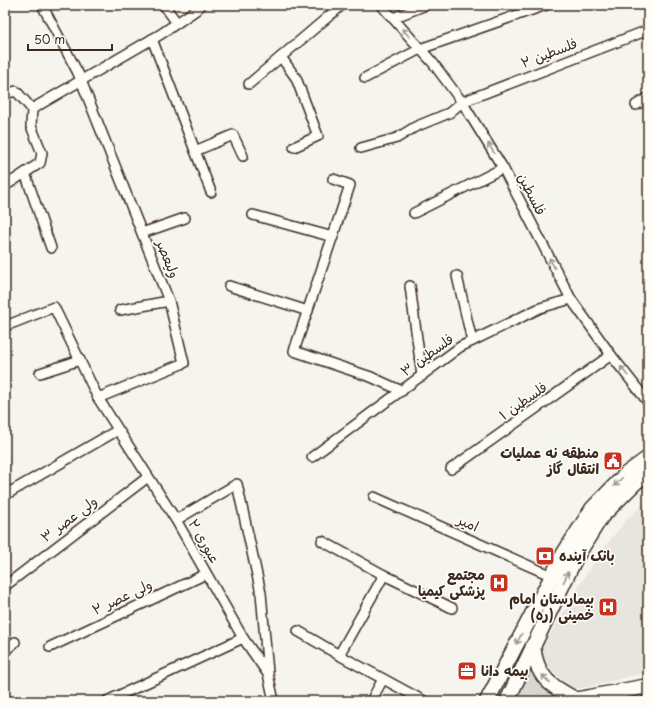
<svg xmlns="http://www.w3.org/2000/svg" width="653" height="706" font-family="'Playpen Sans','Playpen Sans Arabic',sans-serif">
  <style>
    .built { fill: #e7e5df }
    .green { fill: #dad6d0; stroke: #8a8077 }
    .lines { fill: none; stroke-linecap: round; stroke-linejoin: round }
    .street-casing { stroke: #3b2a1e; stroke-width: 12 }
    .primary-casing { stroke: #3b2a1e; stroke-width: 17 }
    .street { stroke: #fdfcf7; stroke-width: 9 }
    .primary { stroke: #fdfcf7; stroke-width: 14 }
    .oneway { stroke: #9c938a }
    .labels { text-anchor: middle; stroke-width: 3.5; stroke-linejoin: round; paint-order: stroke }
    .street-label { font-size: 14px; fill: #3b2a1e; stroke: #fdfcf7 }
    .poi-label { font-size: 14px; font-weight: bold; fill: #3b2a1e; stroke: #fdfcf7; text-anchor: end }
  </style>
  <rect width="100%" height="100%" fill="#f5f4ee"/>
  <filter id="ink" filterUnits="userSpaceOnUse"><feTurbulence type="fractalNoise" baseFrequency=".025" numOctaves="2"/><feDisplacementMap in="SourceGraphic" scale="8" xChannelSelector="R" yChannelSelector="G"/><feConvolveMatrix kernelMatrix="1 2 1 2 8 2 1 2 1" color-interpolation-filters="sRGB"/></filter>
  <g filter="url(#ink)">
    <polygon class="built" points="648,500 648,672 583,688 570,689 538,655 596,558 626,520"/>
    <polygon class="green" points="530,661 563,697 511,701"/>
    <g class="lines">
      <g class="street-casing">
        <g id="street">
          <polyline points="42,5 78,73 169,301 184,363 98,398"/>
          <polyline points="164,5 177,23"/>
          <polyline points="381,5 433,63 462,102 503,168 571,299 611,355 648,402"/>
          <polyline points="393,18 426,5"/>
          <polyline points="152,39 211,192"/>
          <polyline points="281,57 296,78 318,136 294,147"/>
          <polyline points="365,78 420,49 546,5"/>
          <polyline points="249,84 342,5"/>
          <polyline points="5,94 16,91 32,109"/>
          <polyline points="636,105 648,98"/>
          <polyline points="32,109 161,34 196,10 201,5"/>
          <polyline points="361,148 397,138 415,127 449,113 462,102 648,30"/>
          <polyline points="195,151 233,135 243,156"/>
          <polyline points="25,173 51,248"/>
          <polyline points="333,179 350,185 294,351 371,377 402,391"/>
          <polyline points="5,186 40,163 42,153 31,126 32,109"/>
          <polyline points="414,213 503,168"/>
          <polyline points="253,215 333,237"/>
          <polyline points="142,233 185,218"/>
          <polyline points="457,276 472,341"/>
          <polyline points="229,286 308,311"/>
          <polyline points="410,286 422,376"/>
          <polyline points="120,310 169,301"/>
          <polyline points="8,325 54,307 98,398 176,520 243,638 268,674 274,701"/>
          <polyline points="40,373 80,360"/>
          <polyline points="312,457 460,347 540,308 571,299"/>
          <polyline points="451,469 611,355"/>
          <polyline points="5,495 118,430"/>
          <polyline points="374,497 552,576"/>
          <polyline points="176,520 237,484 261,593 268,673"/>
          <polyline points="322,541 384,575 452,608"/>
          <polyline points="5,586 148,477"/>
          <polyline points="298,631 339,655 424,701"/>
          <polyline points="50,647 206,574"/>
          <polyline points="5,651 15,642"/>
          <polyline points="339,655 384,575"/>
          <polyline points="645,686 648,699"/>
          <polyline points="107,701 243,638"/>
          <polyline points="371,701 383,679"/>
        </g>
      </g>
      <g class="primary-casing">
        <g id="primary">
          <path d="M 533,645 C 536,677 550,686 577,700"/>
          <polyline points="487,701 564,553 592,509 626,474 648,458"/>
          <polyline points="507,701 575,559 601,517 635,483 648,473"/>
          <polyline points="569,701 648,686"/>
        </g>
      </g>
      <use href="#street" class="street"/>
      <use href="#primary" class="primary"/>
    </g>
    <defs><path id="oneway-shaft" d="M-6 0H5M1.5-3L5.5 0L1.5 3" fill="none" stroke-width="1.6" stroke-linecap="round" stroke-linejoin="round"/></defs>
    <g class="oneway">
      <use href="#oneway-shaft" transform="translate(406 33) rotate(-132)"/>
      <use href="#oneway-shaft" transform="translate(491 148) rotate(-122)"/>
      <use href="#oneway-shaft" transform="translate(552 263) rotate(-117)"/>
      <use href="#oneway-shaft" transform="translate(624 371) rotate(-129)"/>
      <use href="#oneway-shaft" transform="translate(618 482) rotate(134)"/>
      <use href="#oneway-shaft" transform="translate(566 577) rotate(-64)"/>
      <use href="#oneway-shaft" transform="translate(519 639) rotate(118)"/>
      <use href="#oneway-shaft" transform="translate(546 679) rotate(-133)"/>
    </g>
  </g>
  <defs>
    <g id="civic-square" transform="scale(1)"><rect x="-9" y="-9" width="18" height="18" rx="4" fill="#c8321e" stroke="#fdfcf7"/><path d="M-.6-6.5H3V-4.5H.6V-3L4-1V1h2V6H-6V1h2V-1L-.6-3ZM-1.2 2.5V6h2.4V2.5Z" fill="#fff"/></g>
    <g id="bank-square" transform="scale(1)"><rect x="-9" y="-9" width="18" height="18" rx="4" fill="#c8321e" stroke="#fdfcf7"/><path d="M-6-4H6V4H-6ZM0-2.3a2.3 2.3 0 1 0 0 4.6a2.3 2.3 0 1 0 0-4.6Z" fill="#fff"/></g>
    <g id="hospital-square" transform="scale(1)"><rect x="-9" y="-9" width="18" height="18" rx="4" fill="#c8321e" stroke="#fdfcf7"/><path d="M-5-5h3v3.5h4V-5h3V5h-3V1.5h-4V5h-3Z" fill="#fff"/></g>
    <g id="office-square" transform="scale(1)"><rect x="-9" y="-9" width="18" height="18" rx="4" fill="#c8321e" stroke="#fdfcf7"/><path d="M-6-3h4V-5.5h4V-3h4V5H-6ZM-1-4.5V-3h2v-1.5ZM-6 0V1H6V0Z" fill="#fff"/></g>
  </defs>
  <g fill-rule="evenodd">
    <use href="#civic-square" x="613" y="461"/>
    <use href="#bank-square" x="545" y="556"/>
    <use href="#hospital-square" x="499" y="583"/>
    <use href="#hospital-square" x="608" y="607"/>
    <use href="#office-square" x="467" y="671"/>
  </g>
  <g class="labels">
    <g class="street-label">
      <text transform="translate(549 53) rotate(-21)" y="5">فلسطین ۲</text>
      <text transform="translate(532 194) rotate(63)" y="5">فلسطین</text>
      <text transform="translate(168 259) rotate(68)" y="5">ولیعصر</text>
      <text transform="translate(427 355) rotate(-36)" y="5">فلسطین ۳</text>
      <text transform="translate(523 401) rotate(-35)" y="5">فلسطین ۱</text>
      <text transform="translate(69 519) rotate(-37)" y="5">ولی عصر ۳</text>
      <text transform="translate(468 523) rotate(24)" y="5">امیر</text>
      <text transform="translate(204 541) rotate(60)" y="5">عبوری ۲</text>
      <text transform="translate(122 597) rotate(-25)" y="5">ولی عصر ۲</text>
    </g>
    <g class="poi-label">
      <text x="599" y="458">منطقه نه عملیات<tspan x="599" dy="16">انتقال گاز</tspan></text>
      <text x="559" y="561" text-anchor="start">بانک آینده</text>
      <text x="485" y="580">مجتمع<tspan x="485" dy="16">پزشکی کیمیا</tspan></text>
      <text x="594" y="604">بیمارستان امام<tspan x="594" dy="16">خمینی (ره)</tspan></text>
      <text x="481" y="676" text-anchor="start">بیمه دانا</text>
    </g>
  </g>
  <rect width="653" height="706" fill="none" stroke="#fdfcf7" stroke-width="20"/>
  <rect x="10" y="10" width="633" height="686" fill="none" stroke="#3b2a1e" stroke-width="1.5" filter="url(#ink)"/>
  <path d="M28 44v6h84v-6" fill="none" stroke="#3b2a1e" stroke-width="2"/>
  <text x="34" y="44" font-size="12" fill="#3b2a1e" stroke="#fdfcf7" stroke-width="3" paint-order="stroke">50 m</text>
</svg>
